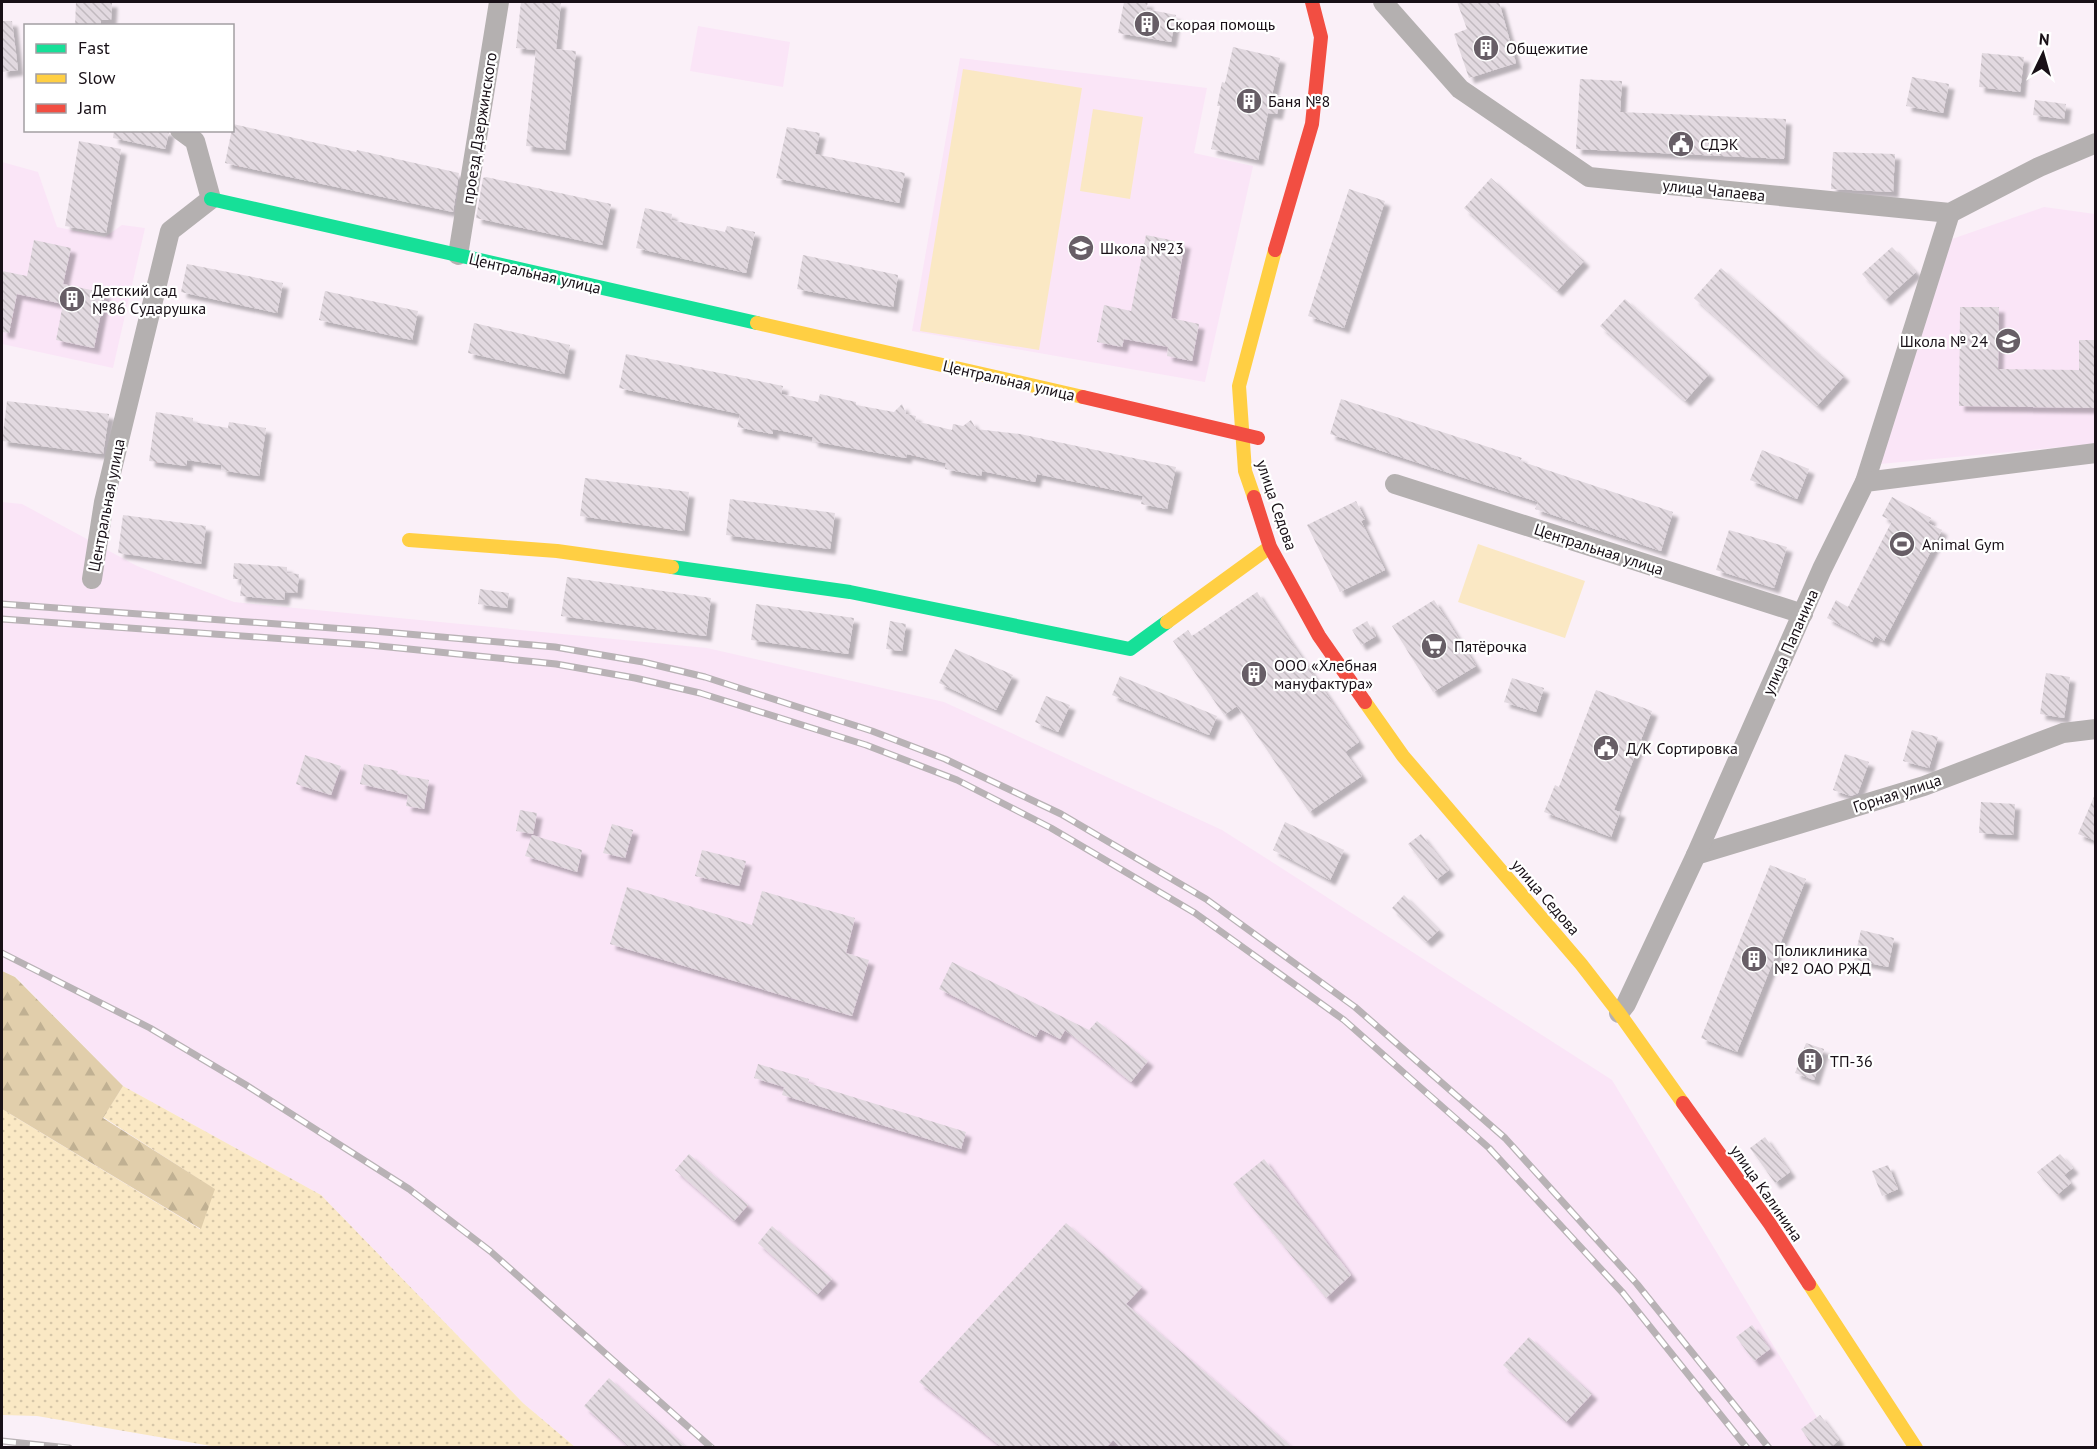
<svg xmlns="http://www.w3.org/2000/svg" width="2097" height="1449" font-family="'PT Sans',sans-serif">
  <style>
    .built { fill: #fae5f7 }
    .grass { fill: url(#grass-dots) }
    .forest { fill: url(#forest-firs) }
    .garden { fill: #fae8c4 }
    .building { fill: url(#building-back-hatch); filter: url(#shadow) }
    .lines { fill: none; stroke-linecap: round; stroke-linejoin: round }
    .street { stroke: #b4b0b0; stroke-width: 20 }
    .fast { stroke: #16e098; stroke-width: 14 }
    .slow { stroke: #ffcf43; stroke-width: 14 }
    .jam { stroke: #f24e42; stroke-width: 14 }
    .rail-casing { stroke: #b8b2b5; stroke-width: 7 }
    .rail { stroke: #fff; stroke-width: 4.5; stroke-dasharray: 14; stroke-linecap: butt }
    .labels { text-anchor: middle; stroke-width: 4.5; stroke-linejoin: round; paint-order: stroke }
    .poi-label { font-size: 16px; fill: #181017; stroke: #fff; text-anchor: start }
    .street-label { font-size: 16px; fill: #181017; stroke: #fff }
  </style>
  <defs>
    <pattern id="grass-dots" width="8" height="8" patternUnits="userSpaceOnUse" patternTransform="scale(1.5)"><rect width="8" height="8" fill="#fae8c4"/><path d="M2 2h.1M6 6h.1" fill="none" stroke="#d6c6a8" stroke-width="1.8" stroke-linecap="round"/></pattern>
    <pattern id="forest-firs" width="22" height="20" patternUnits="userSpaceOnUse" patternTransform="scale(1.5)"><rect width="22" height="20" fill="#e1ceab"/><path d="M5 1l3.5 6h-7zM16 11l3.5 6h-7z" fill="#c0b092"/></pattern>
    <pattern id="building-back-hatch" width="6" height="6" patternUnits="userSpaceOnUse" patternTransform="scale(1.5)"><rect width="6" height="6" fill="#e2d9e0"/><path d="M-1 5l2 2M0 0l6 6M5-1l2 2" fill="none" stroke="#c1b9bf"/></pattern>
    <filter id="shadow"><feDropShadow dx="5.5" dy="5.5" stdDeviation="1.5" flood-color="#0004"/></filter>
  </defs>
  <rect width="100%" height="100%" fill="#faf0f8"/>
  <g class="built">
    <polygon points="698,26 790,42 783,87 690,71"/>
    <polygon points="960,58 1207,88 1194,153 1253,166 1205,382 912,331"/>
    <polygon points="2,162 38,172 57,227 105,237 122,225 145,228 113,368 2,344"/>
    <polygon points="2044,207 2095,214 2095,444 1880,464 1952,239"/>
    <polygon points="2,502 22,504 137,566 234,602 707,648 944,702 1222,830 1612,1080 1835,1447 575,1447 523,1403 321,1195 123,1086 16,977 2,971"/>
  </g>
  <polygon class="grass" points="123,1086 321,1195 523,1403 575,1447 217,1447 37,1416 2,1415 2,1109 200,1229 214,1189 103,1117"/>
  <polygon class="forest" points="2,971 15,977 123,1086 103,1118 215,1189 201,1229 2,1109"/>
  <g class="garden">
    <polygon points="963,69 1082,88 1039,350 920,331"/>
    <polygon points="1093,109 1143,117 1130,199 1080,191"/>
    <polygon points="1478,544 1585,581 1565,638 1458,602"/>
  </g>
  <g class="building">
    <polygon points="76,2 112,2 111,20 101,20 101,26 75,26"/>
    <polygon points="521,2 561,2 556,49 576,51 565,150 526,146 536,50 516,48"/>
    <polygon points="1124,2 1148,2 1146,9 1176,15 1171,42 1118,33"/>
    <polygon points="1457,2 1499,2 1516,63 1469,78 1454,34 1467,29"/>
    <polygon points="2,21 12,21 18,70 2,72"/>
    <polygon points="1233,47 1280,58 1272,95 1281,96 1277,114 1268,113 1258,160 1211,149 1220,106 1217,106 1222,82 1225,83"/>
    <polygon points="1982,53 2024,57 2020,92 1979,87"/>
    <polygon points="1912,77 1949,84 1943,113 1906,106"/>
    <polygon points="1580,79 1622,81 1620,112 1786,119 1784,159 1576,149"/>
    <polygon points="2035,100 2066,104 2064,119 2033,115"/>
    <polygon points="233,124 356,152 357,150 459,173 453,212 225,163"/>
    <polygon points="787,127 820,133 815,154 905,173 899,203 776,178"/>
    <polygon points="114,130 168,130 169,132 165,149 113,138"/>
    <polygon points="79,141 121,149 106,233 65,226"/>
    <polygon points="1833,152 1895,154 1893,192 1831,189"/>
    <polygon points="486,177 611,204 602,245 476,218 483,178"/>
    <polygon points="1491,178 1584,261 1557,291 1464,208"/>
    <polygon points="1349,189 1385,201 1344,328 1308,316"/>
    <polygon points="645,208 672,214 671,220 725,232 727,226 755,232 746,273 636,248"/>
    <polygon points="1146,235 1185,243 1171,318 1199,324 1192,361 1167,356 1168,347 1124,339 1122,347 1097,342 1104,305 1131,311"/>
    <polygon points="34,240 71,248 63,284 105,293 94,348 56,340 63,304 17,294 9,333 2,332 2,271 27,276"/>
    <polygon points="1892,247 1916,272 1885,300 1862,274"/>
    <polygon points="803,255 898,275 893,307 797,289"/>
    <polygon points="187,264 283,283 277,313 181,292"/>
    <polygon points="1721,268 1844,376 1817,406 1694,298"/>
    <polygon points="325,291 418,311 412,340 319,320"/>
    <polygon points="1625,299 1709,374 1685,401 1600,326"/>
    <polygon points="1960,307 1999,307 1998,369 2079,370 2079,340 2096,340 2096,408 1959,406"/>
    <polygon points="474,323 570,345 564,374 468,353"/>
    <polygon points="626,354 783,386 781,394 818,402 820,394 856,402 856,405 894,412 902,404 906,414 916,416 915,421 952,430 953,424 963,426 971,420 976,429 1020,434 1176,467 1167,509 1141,504 1143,496 1037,474 1035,482 982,471 981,476 945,469 946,463 907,454 906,458 812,441 813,437 773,429 773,434 737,427 740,414 619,388"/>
    <polygon points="1341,399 1522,458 1520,461 1673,512 1661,551 1535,509 1538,502 1330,434"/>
    <polygon points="7,401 109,414 103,454 2,441"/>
    <polygon points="156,412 193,418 193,422 228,428 229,422 266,428 259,476 221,470 222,465 187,460 187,466 149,461"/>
    <polygon points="1762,450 1809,469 1797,499 1750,480"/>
    <polygon points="585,478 689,492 684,531 580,516"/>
    <polygon points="1892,497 1931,518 1928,523 1942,530 1884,641 1875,636 1872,642 1827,618 1836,600 1848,607 1892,521 1882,516"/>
    <polygon points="730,499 835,513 830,549 726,535"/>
    <polygon points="1356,501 1365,519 1361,521 1385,570 1340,592 1307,525"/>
    <polygon points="123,515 206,526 201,564 118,553"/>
    <polygon points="1729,530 1787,547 1774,588 1716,570"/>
    <polygon points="234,563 287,567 287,573 299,574 297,593 285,592 284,600 240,596 242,579 233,579"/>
    <polygon points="567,577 711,598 706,636 561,616"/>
    <polygon points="480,589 509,593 507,608 478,604"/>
    <polygon points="1257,592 1359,742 1345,752 1362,776 1309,812 1237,706 1224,715 1173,641 1188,630 1192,636"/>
    <polygon points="1434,600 1476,666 1433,692 1392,626"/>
    <polygon points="756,604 854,618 848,654 751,640"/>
    <polygon points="890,621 906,624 902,651 886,649"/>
    <polygon points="1367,621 1376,636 1361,645 1352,630"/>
    <polygon points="955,649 1013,675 996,710 939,683"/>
    <polygon points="2046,673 2070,677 2064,718 2040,714"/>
    <polygon points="1120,676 1217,716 1209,735 1112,695"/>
    <polygon points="1512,678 1544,688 1536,712 1504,702"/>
    <polygon points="1596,690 1652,711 1614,810 1620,812 1611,837 1544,812 1555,785 1559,787"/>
    <polygon points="1046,696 1070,705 1058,732 1035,722"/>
    <polygon points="1912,730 1938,737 1929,768 1903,761"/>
    <polygon points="1845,754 1869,762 1858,793 1851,796 1833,790"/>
    <polygon points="305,755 341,766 331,795 296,784"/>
    <polygon points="364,764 398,771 397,774 429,780 424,809 406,806 408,795 360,784"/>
    <polygon points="2096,792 2096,841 2078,834"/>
    <polygon points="1981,802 2015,804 2013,835 1979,833"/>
    <polygon points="520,810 537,813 533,834 516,831"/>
    <polygon points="1285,822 1344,850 1330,880 1273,850"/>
    <polygon points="612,824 633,830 625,858 603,853"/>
    <polygon points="1421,834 1449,870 1436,880 1408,844"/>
    <polygon points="532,835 582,850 577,872 525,856"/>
    <polygon points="702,850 746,861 739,886 695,876"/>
    <polygon points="1770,865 1806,879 1737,1052 1701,1038"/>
    <polygon points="627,887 752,925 762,891 855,918 846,953 869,960 852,1016 610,944"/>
    <polygon points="1404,895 1439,930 1426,942 1392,908"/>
    <polygon points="1861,930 1894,938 1888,967 1854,960"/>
    <polygon points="952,962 1089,1030 1097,1021 1148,1061 1131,1082 1065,1030 1060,1039 1040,1029 1036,1037 939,989"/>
    <polygon points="1806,1043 1824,1049 1814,1080 1795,1073"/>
    <polygon points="758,1064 809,1079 808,1083 966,1132 961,1149 782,1095 784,1087 754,1078"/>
    <polygon points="1765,1137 1790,1172 1775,1183 1750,1148"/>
    <polygon points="689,1154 748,1205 734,1221 675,1170"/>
    <polygon points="2060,1154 2073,1168 2064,1175 2071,1183 2057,1195 2037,1172"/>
    <polygon points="1264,1159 1351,1275 1326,1298 1233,1184"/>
    <polygon points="1888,1165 1898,1189 1882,1196 1872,1171"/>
    <polygon points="1066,1223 1142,1287 1126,1304 1293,1448 1121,1448 1113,1440 1106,1448 1003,1448 919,1382"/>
    <polygon points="772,1226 832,1279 817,1295 758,1243"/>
    <polygon points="1752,1325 1770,1349 1754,1361 1736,1337"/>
    <polygon points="1529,1337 1592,1394 1566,1422 1503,1365"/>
    <polygon points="609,1378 687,1448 630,1448 584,1406"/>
    <polygon points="1820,1415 1839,1440 1830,1448 1814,1448 1801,1429"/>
  </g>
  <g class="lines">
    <g class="street">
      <polyline points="1383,2 1460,89 1589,177 1950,213 2039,167 2096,143"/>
      <polyline points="458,255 499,2"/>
      <polyline points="1865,482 1950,213"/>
      <polyline points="1395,484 1803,614"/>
      <polyline points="92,579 104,502 170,231 211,199 195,141 180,130"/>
      <polyline points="1696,855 1924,786 2063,733 2096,729"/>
      <polyline points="1619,1013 1626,1004 1696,855 1822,569 1865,482 2096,453"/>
    </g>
    <g class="fast">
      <polyline points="211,199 757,323"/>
      <polyline points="672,567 850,592 1130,649 1167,622"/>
    </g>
    <g class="slow">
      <polyline points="757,323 1083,397"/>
      <polyline points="1254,497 1245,471 1239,386 1275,250"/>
      <polyline points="409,540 557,551 672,567"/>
      <polyline points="1167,622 1270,547"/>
      <polyline points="1365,702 1403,756 1581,964 1619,1013 1683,1103"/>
      <polyline points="1809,1284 1916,1448"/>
    </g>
    <g class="jam">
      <polyline points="1275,250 1312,124 1321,37 1312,2"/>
      <polyline points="1083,397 1258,438"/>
      <polyline points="1254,497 1270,547 1319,636 1365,702"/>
      <polyline points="1683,1103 1770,1224 1809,1284"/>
    </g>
    <g class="rail-casing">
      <g id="rail">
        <polyline points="2,604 373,631 555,647 643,662 705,677 872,731 945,759 1061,814 1206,899 1355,1007 1505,1138 1637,1284 1769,1448"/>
        <polyline points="2,619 369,645 556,664 635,678 700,693 866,745 957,780 1051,828 1195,913 1344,1020 1489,1148 1623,1293 1747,1448"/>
        <polyline points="2,953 150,1028 246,1085 409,1189 490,1251 712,1448"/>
        <polyline points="2,1441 69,1448"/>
      </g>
    </g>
    <use href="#rail" class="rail"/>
  </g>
  <defs>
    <g id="building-disc" transform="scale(1.35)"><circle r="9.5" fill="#675e66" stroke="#fff"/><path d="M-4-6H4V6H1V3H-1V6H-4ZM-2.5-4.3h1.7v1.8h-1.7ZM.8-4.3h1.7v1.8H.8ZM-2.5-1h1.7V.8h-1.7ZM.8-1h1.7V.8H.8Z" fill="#fff"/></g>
    <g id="civic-disc" transform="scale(1.35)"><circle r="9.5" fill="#675e66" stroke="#fff"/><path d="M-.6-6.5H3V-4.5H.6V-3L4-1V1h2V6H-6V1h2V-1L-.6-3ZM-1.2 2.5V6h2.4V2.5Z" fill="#fff"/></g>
    <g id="school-disc" transform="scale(1.35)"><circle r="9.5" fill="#675e66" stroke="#fff"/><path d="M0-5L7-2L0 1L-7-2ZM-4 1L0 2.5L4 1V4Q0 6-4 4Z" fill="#fff"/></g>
    <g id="stadium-disc" transform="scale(1.35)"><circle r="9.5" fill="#675e66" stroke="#fff"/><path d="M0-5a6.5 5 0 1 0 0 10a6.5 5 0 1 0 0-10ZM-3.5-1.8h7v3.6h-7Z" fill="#fff"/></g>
    <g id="supermarket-disc" transform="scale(1.35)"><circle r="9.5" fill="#675e66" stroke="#fff"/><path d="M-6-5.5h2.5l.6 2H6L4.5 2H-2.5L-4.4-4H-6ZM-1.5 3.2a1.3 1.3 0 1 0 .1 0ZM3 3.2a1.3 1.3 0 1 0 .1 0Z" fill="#fff"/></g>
  </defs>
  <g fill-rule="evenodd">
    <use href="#building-disc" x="1147" y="24"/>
    <use href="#building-disc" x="1486" y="48"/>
    <use href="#building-disc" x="1249" y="101"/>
    <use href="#civic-disc" x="1681" y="144"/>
    <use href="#school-disc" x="1081" y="248"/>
    <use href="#building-disc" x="72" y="299"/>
    <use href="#school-disc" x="2008" y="341"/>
    <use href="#stadium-disc" x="1902" y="544"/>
    <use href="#supermarket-disc" x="1434" y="646"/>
    <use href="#building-disc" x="1254" y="674"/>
    <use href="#civic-disc" x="1606" y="748"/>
    <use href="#building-disc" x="1754" y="959"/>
    <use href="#building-disc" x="1810" y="1061"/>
  </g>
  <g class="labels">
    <g class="poi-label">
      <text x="1166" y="30">Скорая помощь</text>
      <text x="1506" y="54">Общежитие</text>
      <text x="1268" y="107">Баня №8</text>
      <text x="1700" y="150">СДЭК</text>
      <text x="1100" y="254">Школа №23</text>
      <text x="92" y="296">Детский сад<tspan x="92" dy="18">№86 Сударушка</tspan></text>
      <text x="1988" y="347" text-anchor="end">Школа № 24</text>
      <text x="1922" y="550">Animal Gym</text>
      <text x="1454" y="652">Пятёрочка</text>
      <text x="1274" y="671">ООО «Хлебная<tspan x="1274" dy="18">мануфактура»</tspan></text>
      <text x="1626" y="754">Д/К Сортировка</text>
      <text x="1774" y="956">Поликлиника<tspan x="1774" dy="18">№2 ОАО РЖД</tspan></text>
      <text x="1830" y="1067">ТП-36</text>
    </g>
    <g class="street-label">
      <text transform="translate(479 128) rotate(-81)" y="6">проезд Дзержинского</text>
      <text transform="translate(1714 190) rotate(6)" y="6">улица Чапаева</text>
      <text transform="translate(535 273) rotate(13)" y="6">Центральная улица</text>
      <text transform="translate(1009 380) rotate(13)" y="6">Центральная улица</text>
      <text transform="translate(106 505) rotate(-79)" y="6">Центральная улица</text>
      <text transform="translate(1277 505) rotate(71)" y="6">улица Седова</text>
      <text transform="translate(1599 549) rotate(18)" y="6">Центральная улица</text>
      <text transform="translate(1790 642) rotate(-66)" y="6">улица Папанина</text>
      <text transform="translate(1897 793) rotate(-18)" y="6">Горная улица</text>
      <text transform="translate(1546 897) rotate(49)" y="6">улица Седова</text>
      <text transform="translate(1767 1193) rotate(55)" y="6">улица Калинина</text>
    </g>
  </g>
  <rect width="2097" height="1449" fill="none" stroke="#181017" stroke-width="6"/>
  <rect x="24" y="24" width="210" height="108" fill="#ffffff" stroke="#a39fa2" stroke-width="1.5"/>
  <rect x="36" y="44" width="30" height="9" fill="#16e098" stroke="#a39fa2" stroke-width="1.5"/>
  <text x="78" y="54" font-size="18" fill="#181017">Fast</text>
  <rect x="36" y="74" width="30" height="9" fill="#ffcf43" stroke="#a39fa2" stroke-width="1.5"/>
  <text x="78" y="84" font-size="18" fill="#181017">Slow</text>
  <rect x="36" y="104" width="30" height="9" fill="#f24e42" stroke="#a39fa2" stroke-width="1.5"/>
  <text x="78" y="114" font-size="18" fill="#181017">Jam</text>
  <g transform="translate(2043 54) rotate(5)" stroke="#ffffff" stroke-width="4.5" paint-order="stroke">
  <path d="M0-4.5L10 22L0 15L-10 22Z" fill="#181017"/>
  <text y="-9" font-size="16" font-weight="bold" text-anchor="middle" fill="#181017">N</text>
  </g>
</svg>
